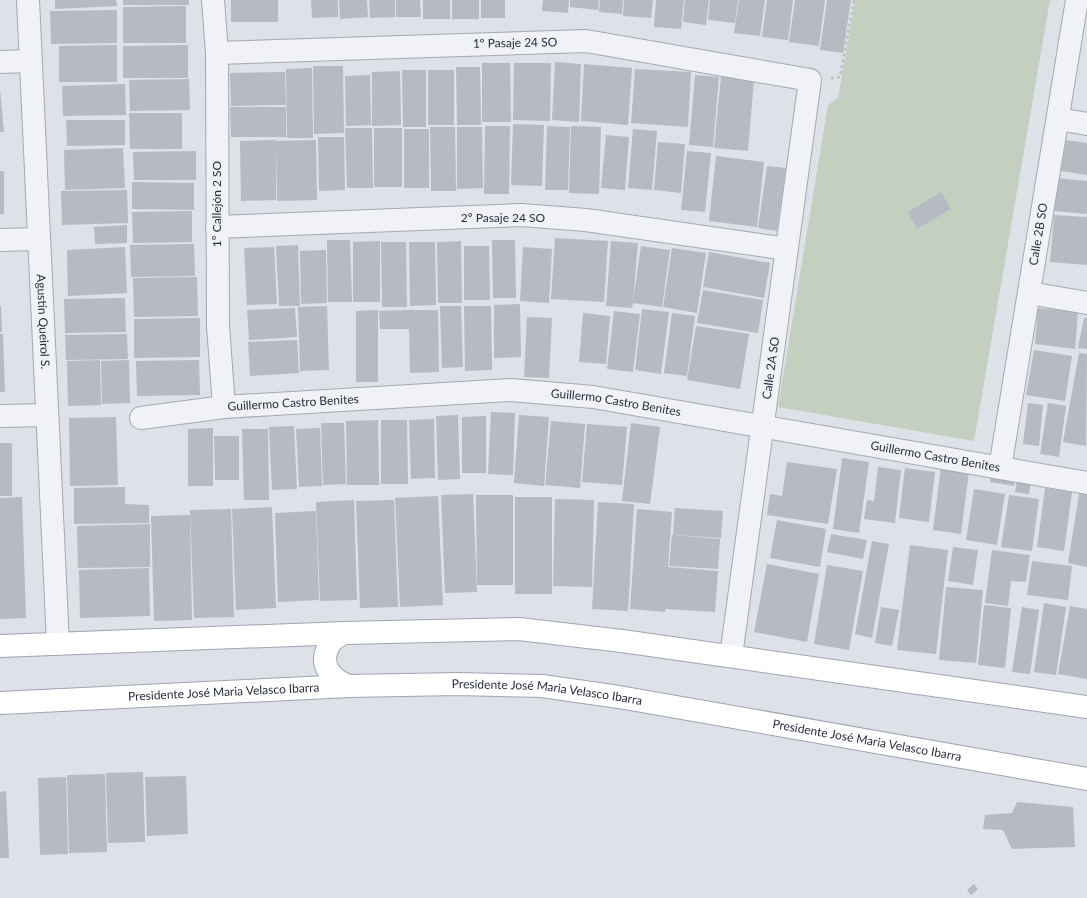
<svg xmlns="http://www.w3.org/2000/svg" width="1087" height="898" font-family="Lato,sans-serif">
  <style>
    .green { fill: #c3d0c0 }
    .building { fill: #b6bac3 }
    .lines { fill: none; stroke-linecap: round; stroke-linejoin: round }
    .minor-casing { stroke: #a4a8b1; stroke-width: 24 }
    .major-casing { stroke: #9ea4b2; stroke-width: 24 }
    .path { stroke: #bdbfc6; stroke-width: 2.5; stroke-dasharray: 3 3; stroke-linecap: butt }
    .minor { stroke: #f1f2f6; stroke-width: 22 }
    .major { stroke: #fff; stroke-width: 22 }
    .labels { text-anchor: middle; stroke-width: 4; stroke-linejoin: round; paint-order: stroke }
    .street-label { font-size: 12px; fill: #282e3d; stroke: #eef0f5 }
  </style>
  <rect width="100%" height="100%" fill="#dee1e7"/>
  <polygon class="green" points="855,0 1050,0 974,441 778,407 828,105 838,98"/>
  <g class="building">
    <polygon points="55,0 116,0 117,6 55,9"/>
    <rect x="123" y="0" width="66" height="5"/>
    <rect x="231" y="0" width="47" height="22"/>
    <polygon points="311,0 338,0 338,17 312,18"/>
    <polygon points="339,0 367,0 368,17 340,19"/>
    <polygon points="369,0 395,0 395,17 370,18"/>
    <polygon points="396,0 420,0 421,17 396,17"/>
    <rect x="423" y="0" width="27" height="19"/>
    <rect x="452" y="0" width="27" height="19"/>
    <rect x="481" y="0" width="24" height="18"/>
    <polygon points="543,0 569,0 568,13 542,11"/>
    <polygon points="570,0 599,0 598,10 570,7"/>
    <polygon points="600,0 623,0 622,14 599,12"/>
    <polygon points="624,0 653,0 651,18 623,16"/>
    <polygon points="656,0 684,0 681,29 654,27"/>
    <polygon points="685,0 709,0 706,25 683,22"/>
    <polygon points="710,0 738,0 735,23 708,20"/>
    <polygon points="739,0 765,0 760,36 734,33"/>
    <polygon points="767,0 793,0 788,40 762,37"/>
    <polygon points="795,0 825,0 819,46 789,42"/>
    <polygon points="827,0 851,0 843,53 820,50"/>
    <polygon points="186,6 186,43 123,43 123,7"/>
    <polygon points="117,10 117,43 51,44 50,11"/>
    <polygon points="117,45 117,82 59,82 59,46"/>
    <polygon points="188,45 188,78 123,78 123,46"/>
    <polygon points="555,62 581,64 579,122 552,120"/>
    <polygon points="482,63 510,63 511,122 482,122"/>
    <polygon points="514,63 551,63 550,121 513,120"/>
    <polygon points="584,64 632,68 628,125 581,121"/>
    <polygon points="313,66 343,66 344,133 314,134"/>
    <polygon points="456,67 480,67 481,125 457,125"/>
    <polygon points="312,68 313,138 287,138 286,69"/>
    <polygon points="635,69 691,72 688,127 631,123"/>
    <polygon points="402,70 426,70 426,127 403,127"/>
    <rect x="428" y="70" width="26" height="55"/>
    <polygon points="400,71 401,125 372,126 372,72"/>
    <polygon points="285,72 286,105 231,106 230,73"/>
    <polygon points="370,75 371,125 346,126 345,76"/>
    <polygon points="695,75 719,77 713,147 689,145"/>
    <polygon points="721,76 754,79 748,151 714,148"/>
    <polygon points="189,79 190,110 130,111 129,80"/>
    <polygon points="125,84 126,115 63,116 62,86"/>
    <polygon points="0,89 4,132 0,132"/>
    <polygon points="230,107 286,107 286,137 231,137"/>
    <polygon points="129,113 182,113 182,149 130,149"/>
    <polygon points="66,120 125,120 125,145 67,146"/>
    <polygon points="513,124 544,125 542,186 511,185"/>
    <polygon points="485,126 510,126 509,194 484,194"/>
    <polygon points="547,126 570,127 568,190 545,190"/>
    <polygon points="571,126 601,127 599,194 569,193"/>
    <polygon points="430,127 455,127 456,191 431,191"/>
    <polygon points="457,127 482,127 483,188 457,189"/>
    <polygon points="345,128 372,128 373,188 347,188"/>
    <rect x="374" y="128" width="28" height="59"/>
    <rect x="404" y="129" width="25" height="59"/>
    <polygon points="633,129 657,131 652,190 628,188"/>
    <polygon points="606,135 629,137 625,190 601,188"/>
    <polygon points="318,137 344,137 345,190 319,191"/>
    <polygon points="276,140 276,200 241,201 240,141"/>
    <polygon points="316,140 317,200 277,201 276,141"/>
    <polygon points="1066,140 1087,143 1087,175 1061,171"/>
    <polygon points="658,142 685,144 681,193 654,190"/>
    <polygon points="123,148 125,188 65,190 64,150"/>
    <polygon points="196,151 196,180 134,180 133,152"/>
    <polygon points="687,151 711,153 705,212 681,210"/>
    <polygon points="716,156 764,162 757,227 709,221"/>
    <polygon points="767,166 786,168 777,231 758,228"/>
    <rect x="0" y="171" width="4" height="43"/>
    <polygon points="1057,178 1087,181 1087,214 1054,211"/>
    <polygon points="132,182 194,183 194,210 132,209"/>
    <polygon points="127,190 128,223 62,225 61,191"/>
    <polygon points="941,192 951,209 917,229 908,212"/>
    <polygon points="192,211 192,242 133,243 132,212"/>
    <polygon points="1054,215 1087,217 1087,265 1050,262"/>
    <polygon points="127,225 127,243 95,244 94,227"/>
    <polygon points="555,238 608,241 604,302 551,299"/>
    <polygon points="327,240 350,240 352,302 328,302"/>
    <polygon points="492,240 515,240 516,298 493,298"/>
    <polygon points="380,241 380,302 353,302 353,242"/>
    <polygon points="461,241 462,303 438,303 437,242"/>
    <polygon points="611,241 638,243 633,301 641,246 670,250 662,307 633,303 632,308 606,306"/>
    <polygon points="381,242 406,242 407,307 382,307"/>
    <polygon points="409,242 435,242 436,305 410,306"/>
    <polygon points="194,244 195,276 131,277 130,245"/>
    <polygon points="298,245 300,306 279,306 276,246"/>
    <polygon points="464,246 489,246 490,300 464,300"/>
    <polygon points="125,247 127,293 68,296 67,250"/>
    <polygon points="274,247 277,304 247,305 244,248"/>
    <polygon points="523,247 552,249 549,303 520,301"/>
    <polygon points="672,248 706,253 697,313 663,307"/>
    <polygon points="326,250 327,303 301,304 300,251"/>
    <polygon points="709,252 770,263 764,298 703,287"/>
    <polygon points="197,277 198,316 134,317 133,278"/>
    <polygon points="703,290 763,300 758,333 697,323"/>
    <polygon points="125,298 126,332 65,333 64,299"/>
    <polygon points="520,304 521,357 494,358 494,305"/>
    <polygon points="0,306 1,306 2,332 0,332"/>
    <polygon points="327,306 329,370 300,371 298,307"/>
    <polygon points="440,306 461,306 463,367 442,368"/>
    <polygon points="464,306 491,306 492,370 465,371"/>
    <polygon points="295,308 297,337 249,340 247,310"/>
    <polygon points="1038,308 1078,312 1075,349 1035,344"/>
    <polygon points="642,309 669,312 661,374 635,370"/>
    <polygon points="378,310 378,382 356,382 356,311"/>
    <polygon points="409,310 438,310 439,372 410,373 409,329 380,329 379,311"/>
    <polygon points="614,311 640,314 633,372 607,369"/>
    <polygon points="583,313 610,316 606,364 579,362"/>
    <polygon points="672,313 695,316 687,376 664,373"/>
    <polygon points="527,317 552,318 549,378 524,377"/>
    <polygon points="200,318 200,357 134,358 134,319"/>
    <polygon points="1084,318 1087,318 1087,349 1078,348"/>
    <polygon points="696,326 749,334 740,389 687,380"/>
    <polygon points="0,334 3,334 5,392 0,392"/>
    <polygon points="127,334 128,359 66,360 65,335"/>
    <polygon points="297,340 299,373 250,376 248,342"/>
    <polygon points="1034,350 1072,356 1065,401 1026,395"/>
    <polygon points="1079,353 1087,354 1086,446 1063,442"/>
    <polygon points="100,360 101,405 68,406 67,361"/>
    <polygon points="129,360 130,403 102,404 101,361"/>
    <polygon points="199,360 200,395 137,396 136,361"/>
    <polygon points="1028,403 1043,405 1039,446 1023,444"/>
    <polygon points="1048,403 1066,406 1059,457 1040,454"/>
    <polygon points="491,412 515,413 513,475 488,474"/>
    <polygon points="458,415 460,479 438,480 436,416"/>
    <polygon points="519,415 549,417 544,486 514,483"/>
    <polygon points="486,416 486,473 462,473 462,417"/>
    <polygon points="116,417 118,485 70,486 69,418"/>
    <polygon points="434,419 435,478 411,479 409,420"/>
    <polygon points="378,420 379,485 347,485 346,421"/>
    <polygon points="381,420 407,420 408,484 381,484"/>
    <polygon points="551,421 585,424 580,488 545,485"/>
    <polygon points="321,423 344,423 346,484 323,485"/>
    <polygon points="631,423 660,427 650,504 622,501"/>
    <polygon points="587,424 627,427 622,485 582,482"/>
    <polygon points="294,426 297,489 272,490 269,427"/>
    <polygon points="213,428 213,486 188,486 188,429"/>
    <polygon points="320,428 322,486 299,487 296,429"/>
    <polygon points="242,429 268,429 269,500 244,500"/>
    <polygon points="214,436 239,436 239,480 215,480"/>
    <rect x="0" y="443" width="12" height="53"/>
    <polygon points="842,458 869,462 859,533 833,529"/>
    <polygon points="787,462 837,469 828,524 767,515 770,494 782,496"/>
    <polygon points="878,467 901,470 895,523 864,519 867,500 874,501"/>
    <polygon points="941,467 969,471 961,534 933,530"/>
    <polygon points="905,468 935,472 929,522 899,518"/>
    <polygon points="992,472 1015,476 1014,486 990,482"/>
    <polygon points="1018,475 1032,477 1029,494 1015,492"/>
    <polygon points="125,487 125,504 149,505 149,523 74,524 74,488"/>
    <polygon points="1045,488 1072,492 1064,551 1037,547"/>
    <polygon points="1080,488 1087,489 1087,567 1068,563"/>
    <polygon points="974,489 1005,494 997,545 966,540"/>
    <polygon points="473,494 477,592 445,593 441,495"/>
    <polygon points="476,495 513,495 513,585 477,585"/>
    <polygon points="1009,495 1039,499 1032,551 1001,547"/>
    <polygon points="438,496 443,605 400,607 395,498"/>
    <polygon points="22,497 26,618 0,619 0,498"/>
    <rect x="515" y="497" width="37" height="97"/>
    <polygon points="555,499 594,500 592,587 553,586"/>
    <polygon points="354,500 357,600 320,601 316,502"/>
    <polygon points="394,500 398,607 360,608 356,501"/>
    <polygon points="598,502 634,504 628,611 592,609"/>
    <polygon points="272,507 276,608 236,610 232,509"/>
    <polygon points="675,508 723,511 721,538 673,535"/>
    <polygon points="231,509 234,617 194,618 190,510"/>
    <polygon points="637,509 672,512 668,567 718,571 715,612 665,609 665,612 630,609"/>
    <polygon points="316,511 319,600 278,602 275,513"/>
    <polygon points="190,515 192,620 154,621 151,516"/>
    <polygon points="777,520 826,529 820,567 770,558"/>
    <polygon points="150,524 150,567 78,568 77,526"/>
    <polygon points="831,534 867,540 863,559 827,552"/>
    <polygon points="672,535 720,539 718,569 669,566"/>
    <polygon points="872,541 889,544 872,638 855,634"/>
    <polygon points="910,545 948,550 936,654 897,650"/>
    <polygon points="953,547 978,550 973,585 948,581"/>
    <polygon points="992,550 1030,555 1026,582 1011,581 1008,606 985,603"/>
    <polygon points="1032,561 1072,566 1068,600 1027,595"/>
    <polygon points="767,564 819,574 807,642 754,632"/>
    <polygon points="827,565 863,571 849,650 814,644"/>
    <polygon points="149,568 150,616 80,618 79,570"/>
    <polygon points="946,587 983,590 976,663 939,660"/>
    <polygon points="1044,603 1066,607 1056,675 1034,672"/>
    <polygon points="984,605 1011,608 1005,668 978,665"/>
    <polygon points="1070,606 1087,609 1087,679 1058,674"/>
    <polygon points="881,607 899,610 892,646 875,643"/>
    <polygon points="1022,607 1039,610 1030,674 1012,672"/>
    <polygon points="143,772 145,842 108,843 106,773"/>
    <polygon points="105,774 107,852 69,853 67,775"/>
    <polygon points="186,776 188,834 147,836 145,777"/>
    <polygon points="66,777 68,854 40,855 38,778"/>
    <polygon points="6,791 9,858 0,858 0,792"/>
    <polygon points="1017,802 1073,807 1075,847 1012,849 1003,830 983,829 985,815 1012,813"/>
    <polygon points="974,884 978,889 971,895 967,890"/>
  </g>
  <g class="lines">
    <g class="minor-casing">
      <g id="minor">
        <path id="s1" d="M 28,0 L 58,644"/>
        <polyline points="213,0 217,53 218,326 224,407"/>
        <polyline points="217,53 586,41 810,80 731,656"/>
        <polyline points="0,62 30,61"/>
        <polyline points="1058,119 1087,124"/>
        <polyline points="217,227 521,215 586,220 787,249"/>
        <polyline points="0,240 39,239"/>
        <polyline points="1029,293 1087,303"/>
        <polyline points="0,416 47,415"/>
        <path id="s2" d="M 141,418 L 224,407 L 511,390 L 593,397 L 1087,483"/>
        <path id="s3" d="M 1000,468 L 1077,0"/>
      </g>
    </g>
    <g class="major-casing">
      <g id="major">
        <path d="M 344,633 C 340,636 334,638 331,642 C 317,663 330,679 349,686"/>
        <polyline points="0,646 344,633 519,629 622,641 1087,707"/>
        <path id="s4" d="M 0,703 L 349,686 L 457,684 L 542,686 L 619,697 L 1087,779"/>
      </g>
    </g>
    <polyline class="path" points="831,78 840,77 854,0"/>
    <use href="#minor" class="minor"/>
    <use href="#major" class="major"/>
  </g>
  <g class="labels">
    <g class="street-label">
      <text transform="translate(515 43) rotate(-1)" y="4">1º Pasaje 24 SO</text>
      <text transform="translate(217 204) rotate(-90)" y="4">1º Callejón 2 SO</text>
      <text x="503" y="222">2º Pasaje 24 SO</text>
      <text dy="4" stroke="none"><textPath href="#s3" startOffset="237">Calle 2B SO</textPath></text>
      <text dy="4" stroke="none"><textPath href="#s1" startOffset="322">Agustín Queirol S.</textPath></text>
      <text transform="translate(771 368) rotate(-82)" y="4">Calle 2A SO</text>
      <text dy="4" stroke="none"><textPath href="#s2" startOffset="153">Guillermo Castro Benites</textPath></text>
      <text dy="4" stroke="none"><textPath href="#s2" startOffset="477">Guillermo Castro Benites</textPath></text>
      <text dy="4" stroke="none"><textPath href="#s2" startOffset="801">Guillermo Castro Benites</textPath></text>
      <text dy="4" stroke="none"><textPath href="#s4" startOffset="224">Presidente José Maria Velasco Ibarra</textPath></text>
      <text dy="4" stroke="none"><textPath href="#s4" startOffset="548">Presidente José Maria Velasco Ibarra</textPath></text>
      <text dy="4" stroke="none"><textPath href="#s4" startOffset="872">Presidente José Maria Velasco Ibarra</textPath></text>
    </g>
  </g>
</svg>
